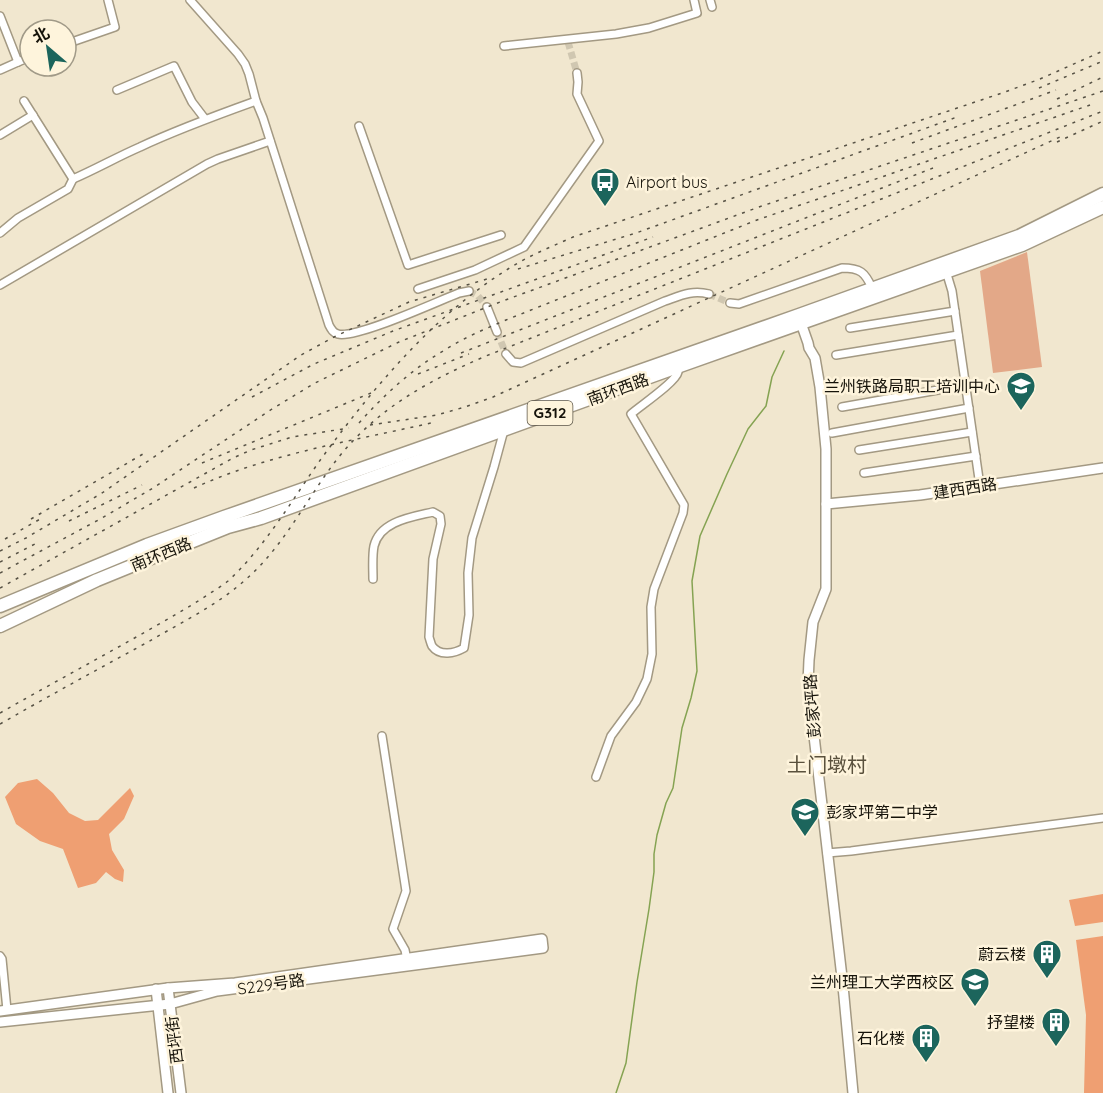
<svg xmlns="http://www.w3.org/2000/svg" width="1103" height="1093" font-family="Quicksand,'Noto Sans SC',sans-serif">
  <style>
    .green { fill: #e3a888 }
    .forest { fill: #ef9f72 }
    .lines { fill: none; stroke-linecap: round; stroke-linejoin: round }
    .stream { stroke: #85a352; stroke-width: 1.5 }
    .street-tunnel { stroke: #d0c7b1; stroke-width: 7; stroke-dasharray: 7 3.5; stroke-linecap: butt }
    .street-casing { stroke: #a39983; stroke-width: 10 }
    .secondary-casing { stroke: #a39983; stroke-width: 12 }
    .highway-casing { stroke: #a39983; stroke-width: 15 }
    .street { stroke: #fff; stroke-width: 7 }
    .secondary { stroke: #fff; stroke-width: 9 }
    .highway { stroke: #fff; stroke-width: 12 }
    .rail { stroke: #575245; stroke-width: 1.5; stroke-dasharray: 3 6; stroke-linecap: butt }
    .labels { text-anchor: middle; stroke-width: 5; stroke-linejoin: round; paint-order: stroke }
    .shield { fill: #fef4dc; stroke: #5c5649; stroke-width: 1.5 }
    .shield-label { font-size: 15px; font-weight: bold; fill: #16130a }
    .poi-label { font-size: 16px; fill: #16130a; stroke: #fef4dc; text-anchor: end }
    .street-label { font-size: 16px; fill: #16130a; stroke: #fef4dc }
    .quarter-label { font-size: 20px; fill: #5a513d; stroke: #fef4dc }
  </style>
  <rect width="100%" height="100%" fill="#f1e7cf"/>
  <polygon class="green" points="1027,252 1042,367 993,373 980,271"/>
  <g class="forest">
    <polygon points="37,779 53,793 69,813 85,821 98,820 130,788 134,796 124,819 109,834 112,850 124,870 123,882 115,879 106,872 96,883 78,888 63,849 40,841 16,824 5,797 18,783"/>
    <polygon points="1103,894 1103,922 1075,926 1069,900"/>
    <polygon points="1103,936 1103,1093 1084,1093 1086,1015 1076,940"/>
  </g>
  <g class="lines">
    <polyline class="stream" points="616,1093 626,1063 637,982 649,909 654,872 654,854 657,835 666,803 673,788 682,728 691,698 697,671 692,581 700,536 727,474 748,429 766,406 772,377 784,351"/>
    <g class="street-tunnel">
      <polyline points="568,42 577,73"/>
      <polyline points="469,291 478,296 487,307"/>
      <polyline points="709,294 730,303"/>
      <polyline points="497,332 506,354"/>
    </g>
    <g class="street-casing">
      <g id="street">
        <path d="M 190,0 L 238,54 L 245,64 L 249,74 L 256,101 L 263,118 L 329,325 C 331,329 333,333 338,334 C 356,339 438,301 459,293 L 469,291"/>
        <polyline points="710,0 712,7"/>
        <polyline points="0,16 18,62 30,57"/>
        <polyline points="66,44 115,27 108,0"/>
        <polyline points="504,46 616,34 649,28 697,13 694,0"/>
        <polyline points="0,70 18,62"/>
        <polyline points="117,90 174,66 192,102 205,119"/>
        <path d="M 24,101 L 73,179 C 96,169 117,157 140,147 C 178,129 217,115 256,101"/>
        <polyline points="359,126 408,265 501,235"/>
        <polyline points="0,135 33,115"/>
        <polyline points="0,233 18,218 68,189 73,179"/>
        <polyline points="946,271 952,291 980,486"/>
        <polyline points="0,285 207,164 218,159 270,141"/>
        <polyline points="418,289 475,270 524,247 599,141 577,94 578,82 577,73"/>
        <path d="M 730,303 L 739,304 L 842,268 C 860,268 865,272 872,288"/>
        <polyline points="487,307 497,332"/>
        <polyline points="850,328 955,311"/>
        <path d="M 506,354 L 513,362 L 521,363 L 665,301 C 682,295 692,290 709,294"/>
        <polyline points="836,355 958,335"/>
        <polyline points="842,407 966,385"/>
        <polyline points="832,433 969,408"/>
        <polyline points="859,450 972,432"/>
        <polyline points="864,473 976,456"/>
        <path d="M 373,579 C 373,569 372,556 374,546 C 380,521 412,517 433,512 L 440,516 L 441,524 L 433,559 L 429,637 C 430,640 431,644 432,646 C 440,657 455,653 464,648 L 469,615 L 468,573 L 472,538 L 494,467 L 504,430"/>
        <polyline points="382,736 406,891 393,929 405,950 407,960"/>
        <path d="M 596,777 L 611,736 L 636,702 L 647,679 L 652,654 L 651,607 L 654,589 L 683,513 L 684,505 L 631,414 C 640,406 676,382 678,372 C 678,370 677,369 677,367"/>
        <polyline points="827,853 851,851 1103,818"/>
        <polyline points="0,956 2,959 7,1010"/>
      </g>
    </g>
    <g class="secondary-casing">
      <g id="secondary">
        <polyline points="801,323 808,343 809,348 815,358 820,387 826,449 826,589 813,622 809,660 808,684 843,986 853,1093"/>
        <polyline points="826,504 920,495 1103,468"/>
        <polyline points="168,988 181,1093"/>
        <polyline points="156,989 168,1093"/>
        <polyline points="0,1011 168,988 235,983 542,939 543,948 217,991 170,1004 0,1022"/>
      </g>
    </g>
    <g class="highway-casing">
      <g id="highway">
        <polyline points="0,606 147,545 224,517 799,315 1019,236 1103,194"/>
        <polyline points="0,626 97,580 146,560 228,527 261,518 677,367 1022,245 1103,207"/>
      </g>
    </g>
    <use href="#street" class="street"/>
    <use href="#secondary" class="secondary"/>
    <use href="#highway" class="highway"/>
    <g class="rail">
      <polyline points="1039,88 1103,61"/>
      <polyline points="1057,99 1103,77"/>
      <polyline points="1057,142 1103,121"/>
      <polyline points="912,143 1056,90"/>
      <polyline points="518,269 636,233 957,117"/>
      <polyline points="461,353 933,168"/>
      <polyline points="418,374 469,354"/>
      <polyline points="252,397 314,364 393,331 653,237"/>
      <path d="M 359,423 C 384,395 411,370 443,351 C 463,338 485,329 506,320 L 757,220 L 1090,105"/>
      <polyline points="370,425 437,415 465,407 493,397 1062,136"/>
      <polyline points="202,463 371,393"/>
      <path d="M 194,488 C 268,454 352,441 431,423"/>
      <polyline points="31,519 143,454"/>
      <polyline points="69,521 142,485"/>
      <polyline points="5,539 42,518"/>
      <polyline points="0,551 26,538 102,493 301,355 334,337 409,302 487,279"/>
      <polyline points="0,562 35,544"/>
      <polyline points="0,573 102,518 153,488 272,409 315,383 399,342 500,302 759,207 1103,91"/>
      <polyline points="0,588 233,458 251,450 292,437 349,428"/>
      <path d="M 0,713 C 51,684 103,656 154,627 C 173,616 191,606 209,594 C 215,590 222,586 228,581 C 265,547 292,500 321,459 C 373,388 433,316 508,269 C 528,256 551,247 573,237 L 1005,92 L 1040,79 L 1103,51"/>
      <path d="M 0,724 C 49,696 98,669 148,642 C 180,623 216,606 244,581 C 284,547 306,499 338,458 C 378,408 428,381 486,356 L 1103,111"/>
    </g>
  </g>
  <defs>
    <g id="bus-pin" transform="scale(1.5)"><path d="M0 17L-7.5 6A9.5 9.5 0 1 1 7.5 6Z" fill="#1c655c" stroke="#fef4dc"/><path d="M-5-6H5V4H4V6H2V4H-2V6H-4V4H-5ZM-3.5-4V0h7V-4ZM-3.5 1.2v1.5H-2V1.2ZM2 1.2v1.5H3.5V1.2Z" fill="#fff"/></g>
    <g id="university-pin" transform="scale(1.5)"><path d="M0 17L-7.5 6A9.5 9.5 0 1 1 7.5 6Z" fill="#1c655c" stroke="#fef4dc"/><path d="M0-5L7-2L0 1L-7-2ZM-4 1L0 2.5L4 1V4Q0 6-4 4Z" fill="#fff"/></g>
    <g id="school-pin" transform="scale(1.5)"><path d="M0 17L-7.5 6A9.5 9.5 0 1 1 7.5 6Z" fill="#1c655c" stroke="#fef4dc"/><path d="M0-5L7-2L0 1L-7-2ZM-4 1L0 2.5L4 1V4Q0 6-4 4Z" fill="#fff"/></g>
    <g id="building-pin" transform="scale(1.5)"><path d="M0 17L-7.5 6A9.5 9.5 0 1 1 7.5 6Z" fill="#1c655c" stroke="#fef4dc"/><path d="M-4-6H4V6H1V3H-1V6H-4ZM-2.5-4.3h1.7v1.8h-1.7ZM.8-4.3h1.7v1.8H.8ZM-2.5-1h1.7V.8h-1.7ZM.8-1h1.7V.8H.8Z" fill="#fff"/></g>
  </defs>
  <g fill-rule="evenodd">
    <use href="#bus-pin" x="605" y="182"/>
    <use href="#university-pin" x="1021" y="386"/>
    <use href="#school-pin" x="805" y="812"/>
    <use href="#building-pin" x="1047" y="954"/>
    <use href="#university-pin" x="975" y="982"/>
    <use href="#building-pin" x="1056" y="1022"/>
    <use href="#building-pin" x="926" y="1038"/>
  </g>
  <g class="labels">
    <rect class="shield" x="527.5" y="401" width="45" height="24" rx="4.5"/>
    <g class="shield-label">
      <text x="550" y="418">G312</text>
    </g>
    <g class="poi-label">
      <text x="626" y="188" text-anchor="start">Airport bus</text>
      <text x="1000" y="392">兰州铁路局职工培训中心</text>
      <text x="826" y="818" text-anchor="start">彭家坪第二中学</text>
      <text x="1026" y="960">蔚云楼</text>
      <text x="954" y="988">兰州理工大学西校区</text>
      <text x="1035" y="1028">抒望楼</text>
      <text x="905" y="1044">石化楼</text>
    </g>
    <g class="street-label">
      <text transform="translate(618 389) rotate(-20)" y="6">南环西路</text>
      <text transform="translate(965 488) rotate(-9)" y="6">建西西路</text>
      <text transform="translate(161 554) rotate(-22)" y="6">南环西路</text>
      <text transform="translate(812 706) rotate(-94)" y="6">彭家坪路</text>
      <text transform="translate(271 984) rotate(-8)" y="6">S229号路</text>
      <text transform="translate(174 1040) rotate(-97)" y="6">西坪街</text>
    </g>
    <g class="quarter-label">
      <text x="827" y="772">土门墩村</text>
    </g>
  </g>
  <g transform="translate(48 48) rotate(331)"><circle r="28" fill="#fef4dc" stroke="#a19a88" stroke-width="1.5"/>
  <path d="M0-4.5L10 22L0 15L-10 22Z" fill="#1c655c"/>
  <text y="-9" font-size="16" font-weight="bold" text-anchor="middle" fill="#16130a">北</text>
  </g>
</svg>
